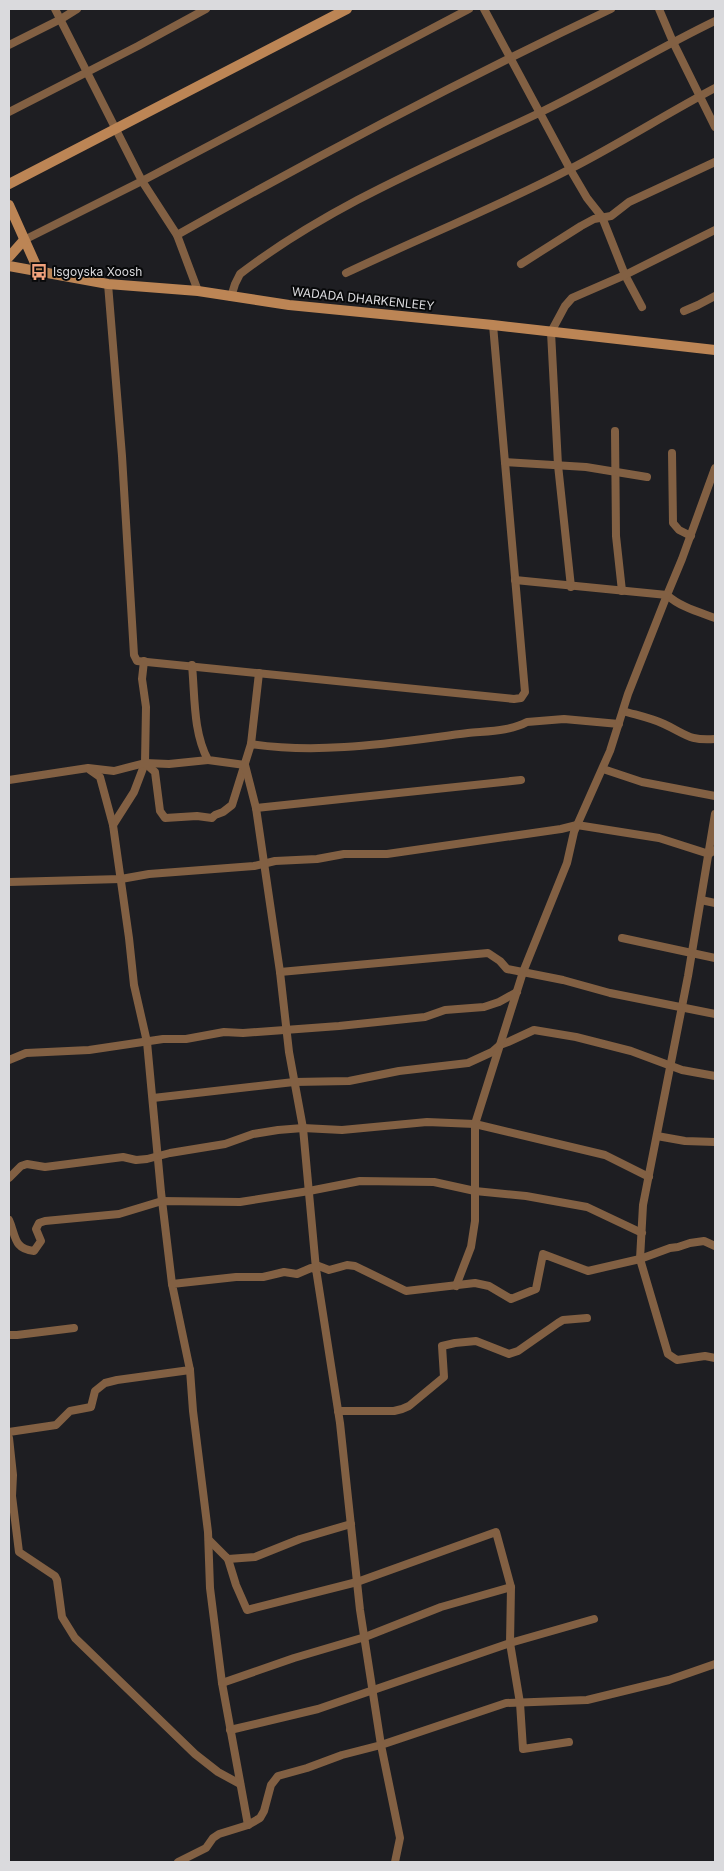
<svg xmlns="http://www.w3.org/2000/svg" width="724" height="1871" font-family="Inter,sans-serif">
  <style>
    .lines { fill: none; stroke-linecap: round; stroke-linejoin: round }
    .street { stroke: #826043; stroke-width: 8 }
    .secondary { stroke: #bc8555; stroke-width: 10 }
    .labels { text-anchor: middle; stroke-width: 4; stroke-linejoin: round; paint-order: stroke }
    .poi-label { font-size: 12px; fill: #dadadd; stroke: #08090a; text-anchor: start }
    .street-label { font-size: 12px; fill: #dadadd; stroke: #08090a }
  </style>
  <rect width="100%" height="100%" fill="#1e1e22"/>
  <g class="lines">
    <g class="street">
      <polyline points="55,9 142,181 177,235 198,291"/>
      <polyline points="484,9 570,169 587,198 602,217 625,275 642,307"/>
      <polyline points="659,9 673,42 715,127"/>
      <polyline points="9,45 61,19 77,9"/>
      <polyline points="9,112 138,46 206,9"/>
      <path d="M 177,235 C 319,155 463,79 611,9"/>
      <polyline points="24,240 142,181 469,9"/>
      <polyline points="521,264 581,226 594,219 611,216 629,202 715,162"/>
      <path d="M 346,273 C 420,238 497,207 570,169 C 619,144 666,114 715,88"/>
      <polyline points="108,284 122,456 134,655 137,661 514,699 521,698 525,692 493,325"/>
      <path d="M 231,297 L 235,284 L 240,274 C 330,205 436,162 537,114 C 598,85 655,50 715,21"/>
      <polyline points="684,311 698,305 715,296"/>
      <polyline points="615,431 616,536 622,591"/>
      <polyline points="672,453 673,523 679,530 691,536"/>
      <polyline points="505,462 586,467 647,477"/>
      <path d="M 715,468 L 682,559 L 667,595 C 680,607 699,612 715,618"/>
      <polyline points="571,587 558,465 551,332 565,306 572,298 625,275 715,230"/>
      <polyline points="144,661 142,679 146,707 145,763 134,792 113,825 129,938 134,985 147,1042 161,1192 172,1284"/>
      <path d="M 623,711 C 636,715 651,718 664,724 C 686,734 689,741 715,739"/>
      <path d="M 251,744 C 323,755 396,742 468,733 C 487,731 511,731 527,722 L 564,719 L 619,724"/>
      <polyline points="145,763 155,772 160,811 165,818 197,816 212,818 215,815 223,812 232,805 251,744 259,673"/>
      <polyline points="603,769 642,782 715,796"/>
      <polyline points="90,770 100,777 113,825"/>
      <polyline points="9,780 88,768 114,771 145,763 169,764 208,760"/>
      <polyline points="256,808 521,780"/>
      <polyline points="715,814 688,976 643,1205 640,1259 668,1354 677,1360 705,1356 715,1358"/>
      <polyline points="9,882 121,879 149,874 254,866 275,861 317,859 344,854 387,854 561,829 577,825 659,838 709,854 715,850"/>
      <polyline points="701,900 715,903"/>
      <polyline points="622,938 715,958"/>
      <polyline points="280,972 488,953 500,961 507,969 563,980 610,993 715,1014"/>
      <polyline points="9,1060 26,1053 89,1050 163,1039 186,1039 224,1032 243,1033 339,1026 425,1017 445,1010 484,1007 499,1002 517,992"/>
      <polyline points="153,1098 294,1082 349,1081 399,1071 468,1063 492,1052 500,1045 508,1042 534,1030 576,1037 631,1051 682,1070 715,1076"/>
      <polyline points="657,1136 685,1141 715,1142"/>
      <polyline points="9,1178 21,1166 27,1164 45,1167 123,1157 136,1160 147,1159 170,1153 225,1144 253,1134 278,1130 303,1128 342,1130 427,1122 475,1124 605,1155 649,1177"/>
      <path d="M 9,1220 C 16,1235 13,1249 34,1251 L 41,1241 L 36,1229 L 39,1223 L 45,1221 L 119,1214 L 162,1201 L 240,1202 L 309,1191 L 360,1181 L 434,1182 L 475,1191 L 526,1196 L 587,1207 L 642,1233"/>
      <polyline points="316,1265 329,1270 347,1265 355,1266 406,1291 475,1283 489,1286 511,1299 536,1289 543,1254 588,1271 640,1259 670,1248 678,1247 690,1243 704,1241 715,1246"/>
      <polyline points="456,1286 471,1247 475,1221 475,1124 523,972 567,863 574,832 610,751 628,694 667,595 515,580"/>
      <polyline points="9,1335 17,1335 74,1328"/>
      <polyline points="190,1370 193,1411 208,1532 210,1588 222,1683 248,1825"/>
      <polyline points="338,1411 394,1411 402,1409 409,1406 444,1377 442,1346 455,1343 476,1341 509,1354 518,1351 558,1323 563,1320 587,1318"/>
      <polyline points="9,1432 56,1425 70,1411 91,1407 95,1391 105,1383 117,1380 190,1370 172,1284 236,1277 263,1277 284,1272 297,1274 311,1268 316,1269"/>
      <polyline points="9,1438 13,1475 12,1496 19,1552 55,1576 57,1580 62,1617 75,1638 195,1754 218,1772 240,1784"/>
      <polyline points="209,1540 228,1559 255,1557 300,1539 351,1524"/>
      <polyline points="228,1559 236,1585 247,1610 357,1582 496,1532 511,1587 510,1643 520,1703 523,1749 569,1742"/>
      <polyline points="222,1683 294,1658 365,1637 441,1607 511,1587"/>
      <polyline points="230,1730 318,1709 510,1643 594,1619"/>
      <path d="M 178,1862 L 206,1848 L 213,1838 L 219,1834 L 248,1825 L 260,1818 L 264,1811 L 271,1785 L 278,1776 L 307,1768 L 342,1755 L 381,1745 L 360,1610 L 340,1423 L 316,1269 L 303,1128 L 289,1052 L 280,972 L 256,808 L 245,765 L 208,760 C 193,732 195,697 192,665"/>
      <polyline points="395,1862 400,1838 381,1745 506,1703 587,1700 669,1680 715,1664"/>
    </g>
    <g class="secondary">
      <polyline points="9,184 347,9"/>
      <polyline points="9,205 39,272"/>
      <polyline points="9,257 24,240"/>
      <polyline points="9,266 108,284 198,291 289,305 493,325 715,350"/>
    </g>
  </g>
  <defs>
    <g id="bus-bare" transform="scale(1.35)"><path d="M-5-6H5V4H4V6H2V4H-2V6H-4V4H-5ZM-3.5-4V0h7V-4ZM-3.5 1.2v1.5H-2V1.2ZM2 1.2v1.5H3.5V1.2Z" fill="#f1a17c" stroke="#08090a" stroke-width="2.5" paint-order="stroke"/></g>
  </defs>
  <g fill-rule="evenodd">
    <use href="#bus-bare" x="39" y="272"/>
  </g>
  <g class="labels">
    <g class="poi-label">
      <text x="53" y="276">Isgoyska Xoosh</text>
    </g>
    <g class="street-label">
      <text transform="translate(363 299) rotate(6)" y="4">WADADA DHARKENLEEY</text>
    </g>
  </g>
  <rect width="724" height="1871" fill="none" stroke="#dadadd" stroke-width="20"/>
</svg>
